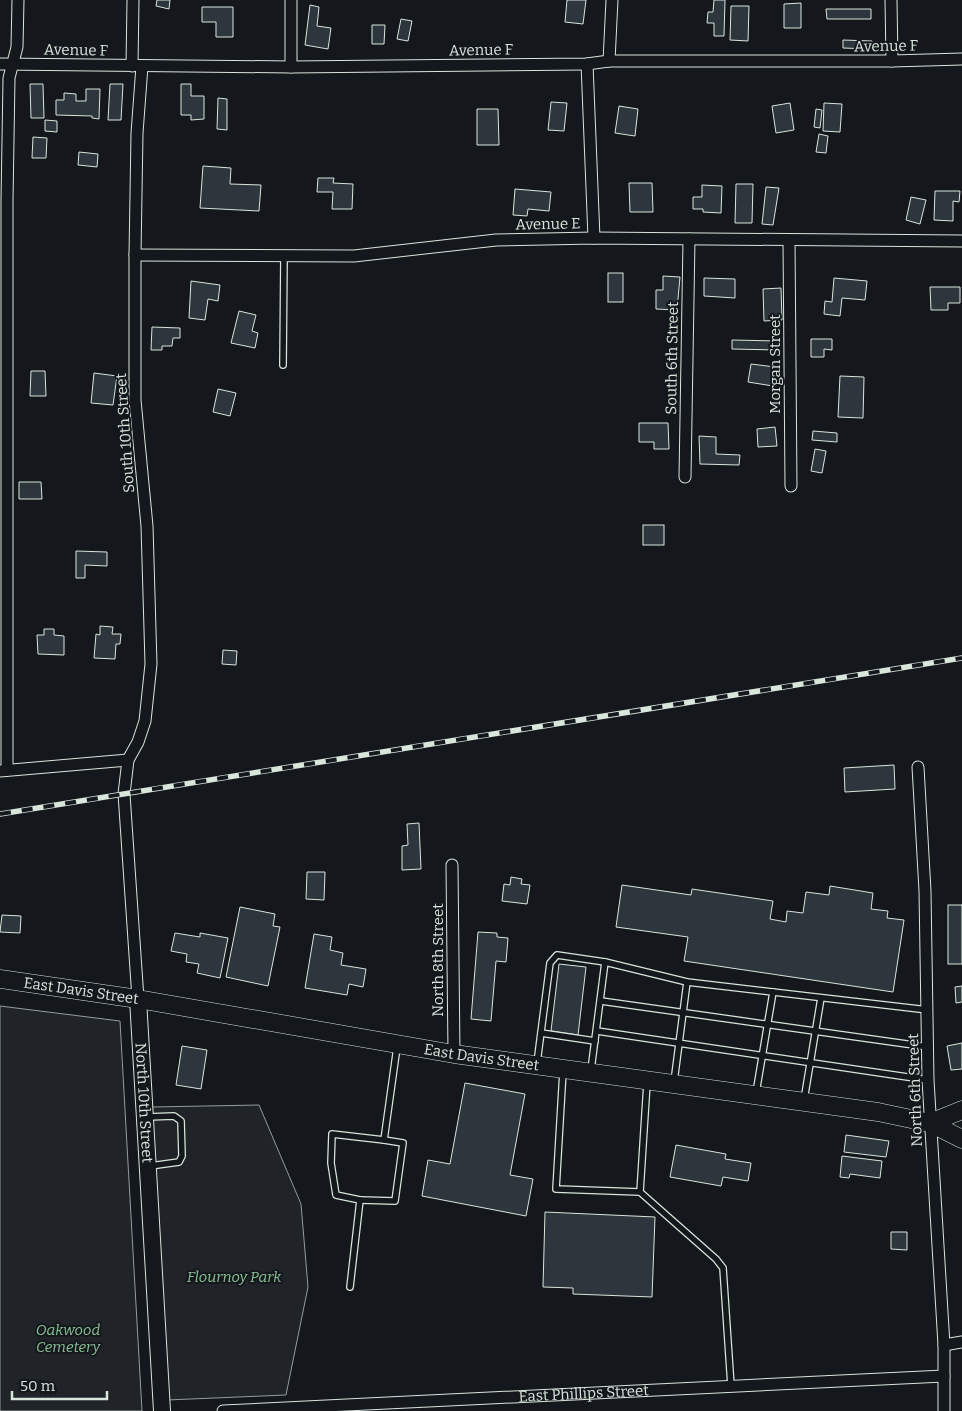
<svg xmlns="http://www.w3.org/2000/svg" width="962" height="1411" font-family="Bitter,serif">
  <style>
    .green { fill: #202428; stroke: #939e99 }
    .building { fill: #2c363c; stroke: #d8e6dc }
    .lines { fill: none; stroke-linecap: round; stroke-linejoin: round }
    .lane-casing { stroke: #d8e6dc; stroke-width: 8 }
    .street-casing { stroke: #d8e6dc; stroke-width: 13 }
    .secondary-casing { stroke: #d8e6dc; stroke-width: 18 }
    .primary-casing { stroke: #d8e6dc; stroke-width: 19 }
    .lane { stroke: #14181c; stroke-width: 5.5 }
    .street { stroke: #14181c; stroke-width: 11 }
    .secondary { stroke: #14181c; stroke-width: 16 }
    .primary { stroke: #14181c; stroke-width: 18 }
    .rail-casing { stroke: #d8e6dc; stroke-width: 5.5 }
    .rail { stroke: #14181c; stroke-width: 4; stroke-dasharray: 11; stroke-linecap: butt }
    .labels { text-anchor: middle; stroke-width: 4; stroke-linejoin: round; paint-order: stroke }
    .street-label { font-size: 15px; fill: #d8e6dc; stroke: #14181c }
    .park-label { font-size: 15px; font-style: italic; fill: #8ac095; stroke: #14181c }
  </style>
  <rect width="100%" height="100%" fill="#14181c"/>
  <g class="green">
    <polygon points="0,1006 120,1021 142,1411 0,1411"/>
    <polygon points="259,1105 301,1204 308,1287 286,1395 167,1400 152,1107"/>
  </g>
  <g class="building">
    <polygon points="157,0 170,0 169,9 156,6"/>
    <polygon points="567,0 586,0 583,24 565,22"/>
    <polygon points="714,0 725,0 724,36 714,36 714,23 707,23 708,12 713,12"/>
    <polygon points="801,3 801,28 784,28 784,4"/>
    <polygon points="310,5 319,7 317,26 331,28 328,49 305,45"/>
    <polygon points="731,6 749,6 748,41 730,40"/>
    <polygon points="202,7 233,7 233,37 216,37 216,22 202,22"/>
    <polygon points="826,9 871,9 871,19 827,19"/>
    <polygon points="401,19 412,21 408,41 397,39"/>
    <polygon points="372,25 385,25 384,44 372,44"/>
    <polygon points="843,40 872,41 872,49 843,48"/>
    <polygon points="30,84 43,84 44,118 31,118"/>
    <polygon points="110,84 123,84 121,120 108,120"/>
    <polygon points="181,84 191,84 191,96 204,96 204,119 191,120 191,115 181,115"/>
    <polygon points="86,89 100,89 99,119 92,118 92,116 56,115 56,100 64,100 64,93 76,94 76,101 86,101"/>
    <polygon points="218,98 227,99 227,130 217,129"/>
    <polygon points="551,102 567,103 564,131 548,130"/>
    <polygon points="790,103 794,130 776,133 772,106"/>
    <polygon points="824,103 842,104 840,132 823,131"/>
    <polygon points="619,106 638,109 635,136 615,133"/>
    <polygon points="477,109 498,109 499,145 477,145"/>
    <polygon points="816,109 822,110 820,128 814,127"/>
    <polygon points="45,120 57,121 57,132 45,131"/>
    <polygon points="819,134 828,136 826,153 816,152"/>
    <polygon points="33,137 47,138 46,158 32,158"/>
    <polygon points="79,152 98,154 97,167 78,165"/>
    <polygon points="203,166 231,168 230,184 261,185 259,211 200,208"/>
    <polygon points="318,178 334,178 333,183 353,184 352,209 332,209 333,192 317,192"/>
    <polygon points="629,183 652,183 653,212 630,212"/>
    <polygon points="736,184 753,184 752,223 735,223"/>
    <polygon points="702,185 722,186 721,213 703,212 703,209 693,209 693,197 702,197"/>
    <polygon points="766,187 779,188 773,225 762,224"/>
    <polygon points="515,189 551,192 549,211 528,209 527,216 513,215"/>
    <polygon points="935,191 960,191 959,202 953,201 953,221 934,220"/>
    <polygon points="911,197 926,200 920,224 906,220"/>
    <rect x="608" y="273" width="15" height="29"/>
    <polygon points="663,276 680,277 677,310 656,309 656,290 663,290"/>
    <polygon points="704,278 735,279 735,298 704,296"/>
    <polygon points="834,278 867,281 865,300 842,298 840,316 824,314 825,301 832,302"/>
    <polygon points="191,281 220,285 218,301 208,299 205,320 189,318"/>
    <polygon points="930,287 960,287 960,303 948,303 948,310 931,310"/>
    <polygon points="781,288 782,320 764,321 763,289"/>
    <polygon points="239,311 256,315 252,331 258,333 255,348 231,343"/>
    <polygon points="152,327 180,328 180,338 173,338 172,346 162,346 162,350 151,350"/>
    <polygon points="811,339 832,339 832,350 824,349 824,357 811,357"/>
    <polygon points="732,340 778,341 777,350 732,349"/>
    <polygon points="751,364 775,367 773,386 748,382"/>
    <polygon points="31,371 45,371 46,396 30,396"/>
    <polygon points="94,373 117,376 113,405 91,403"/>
    <polygon points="840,376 864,377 863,418 838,417"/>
    <polygon points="218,389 236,393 230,416 213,412"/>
    <polygon points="639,423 668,423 669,449 654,449 654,442 639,442"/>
    <polygon points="775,427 777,446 758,447 757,429"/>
    <polygon points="813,431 837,433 837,442 812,440"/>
    <polygon points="699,436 716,437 716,454 740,455 739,465 700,464"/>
    <polygon points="815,449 826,451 822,473 811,471"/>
    <polygon points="19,482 41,482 42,499 19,499"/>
    <rect x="643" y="525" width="21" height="20"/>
    <polygon points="76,551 107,552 107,566 85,565 85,578 76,578"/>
    <polygon points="100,626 113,627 112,634 121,634 120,644 116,644 115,659 94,658 96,634 100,635"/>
    <polygon points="44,629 54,629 54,635 64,636 64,655 38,654 37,635 44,635"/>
    <polygon points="223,650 237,651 236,665 222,664"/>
    <polygon points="894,765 895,789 845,792 844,768"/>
    <polygon points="419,823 421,869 402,870 402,846 408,845 407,824"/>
    <polygon points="307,872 325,872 324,900 306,899"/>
    <polygon points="511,877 522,879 521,884 530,885 527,904 502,901 504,884 510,885"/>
    <polygon points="622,885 691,895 692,889 773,901 770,919 786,922 787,911 803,913 806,892 829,895 830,886 873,893 871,909 888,911 887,918 904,920 893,992 684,961 688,937 616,927"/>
    <rect x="948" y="905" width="14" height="59"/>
    <polygon points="240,907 275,914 273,926 280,927 268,986 226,977"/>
    <polygon points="2,915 21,916 20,933 0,932"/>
    <polygon points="478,932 497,933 497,937 508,938 506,962 496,961 491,1021 471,1019"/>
    <polygon points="175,933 200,937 200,933 228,938 220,978 197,973 199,964 186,962 187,954 171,951"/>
    <polygon points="314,934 332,937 330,950 343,953 341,965 366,969 363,987 349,984 347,995 305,988"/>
    <polygon points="559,964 586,967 578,1035 551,1031"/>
    <polygon points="962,986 962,1002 956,1003 955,987"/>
    <polygon points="962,1043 962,1069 951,1070 947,1046"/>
    <polygon points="182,1046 207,1050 201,1089 176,1085"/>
    <polygon points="465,1083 525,1094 510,1175 533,1179 526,1216 422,1196 428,1160 450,1164"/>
    <polygon points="846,1135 889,1141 886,1157 844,1152"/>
    <polygon points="676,1145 726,1154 725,1159 751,1163 748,1181 723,1177 721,1186 670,1177"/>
    <polygon points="842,1156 882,1161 880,1178 850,1174 849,1178 840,1177"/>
    <polygon points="545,1212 655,1217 652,1297 573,1294 573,1288 543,1287"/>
    <polygon points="891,1232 907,1232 907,1250 891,1249"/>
  </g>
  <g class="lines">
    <g class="lane-casing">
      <g id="lane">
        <polyline points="283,365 284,256"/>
        <polyline points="601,1001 928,1047"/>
        <polyline points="597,1031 928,1080"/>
        <polyline points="541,1033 595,1041"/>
        <polyline points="537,1063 550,963 557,955 605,962"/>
        <polyline points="591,1070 605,962 687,982 928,1010"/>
        <polyline points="563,1071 556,1189 640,1192 647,1083"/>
        <polyline points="674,1082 687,982"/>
        <polyline points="756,1093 773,992"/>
        <polyline points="804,1100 821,998"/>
        <polyline points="147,1117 174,1116 181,1121 182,1156 179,1162 150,1166"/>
        <polyline points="640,1192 716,1259 723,1268 731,1386"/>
        <polyline points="360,1200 395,1201 403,1143 384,1140"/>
        <polyline points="350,1287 360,1200 336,1195 331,1163 332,1134 384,1140 397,1047"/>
      </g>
    </g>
    <g class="street-casing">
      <g id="street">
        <polyline points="891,0 892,61"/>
        <polyline points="609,61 612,0"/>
        <polyline points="0,64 291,67 587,64 609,61 892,61 962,59"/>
        <polyline points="587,64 594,238"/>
        <polyline points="132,66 133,0"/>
        <polyline points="291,67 291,0"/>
        <polyline points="789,241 791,486"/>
        <polyline points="135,255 354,256 496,240 594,238 962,241"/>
        <polyline points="685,477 689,239"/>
        <polyline points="918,767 925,891 928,1080 944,1345 944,1411"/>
        <polyline points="7,770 7,201 9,78 17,47 18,0"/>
        <polyline points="0,771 128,760"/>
        <polyline points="452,865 454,1054"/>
        <polyline points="138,999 124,794 128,760 138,742 145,721 151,664 147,526 135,400 135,255 137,133 142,66"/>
        <polyline points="944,1345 962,1342"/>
        <path id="s1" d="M 223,1411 L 944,1376"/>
      </g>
    </g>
    <g class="secondary-casing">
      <g id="secondary">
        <path id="s2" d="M 138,999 L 162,1411"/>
      </g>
    </g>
    <g class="primary-casing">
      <g id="primary">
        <path id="s3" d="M 0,979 L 138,999 L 454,1054 L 878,1112 L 930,1123 L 962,1110"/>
        <polyline points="930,1123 962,1139"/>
      </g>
    </g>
    <use href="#lane" class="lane"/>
    <use href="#street" class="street"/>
    <use href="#secondary" class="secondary"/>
    <use href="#primary" class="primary"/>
    <g class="rail-casing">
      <polyline id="rail" points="0,814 962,658"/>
    </g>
    <use href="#rail" class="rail"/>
  </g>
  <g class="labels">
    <g class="street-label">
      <text transform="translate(886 46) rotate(-1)" y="5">Avenue F</text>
      <text transform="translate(76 50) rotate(1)" y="5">Avenue F</text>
      <text transform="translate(481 50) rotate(-1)" y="5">Avenue F</text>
      <text transform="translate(548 224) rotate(-1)" y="5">Avenue E</text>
      <text transform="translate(672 358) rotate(-89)" y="5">South 6th Street</text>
      <text transform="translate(775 364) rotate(-90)" y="5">Morgan Street</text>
      <text transform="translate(125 433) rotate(-94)" y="5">South 10th Street</text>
      <text transform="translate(438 960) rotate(-90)" y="5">North 8th Street</text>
      <text dy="5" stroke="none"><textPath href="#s3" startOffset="82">East Davis Street</textPath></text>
      <text dy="5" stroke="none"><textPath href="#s3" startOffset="488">East Davis Street</textPath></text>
      <text transform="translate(915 1090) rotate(-92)" y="5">North 6th Street</text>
      <text dy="5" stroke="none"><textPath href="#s2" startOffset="104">North 10th Street</textPath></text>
      <text dy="5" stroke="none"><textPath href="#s1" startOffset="361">East Phillips Street</textPath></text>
    </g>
    <g class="park-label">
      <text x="234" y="1282">Flournoy Park</text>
      <text x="68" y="1335">Oakwood<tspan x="68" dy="17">Cemetery</tspan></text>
    </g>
  </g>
  <path d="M12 1391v8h95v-8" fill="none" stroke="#d8e6dc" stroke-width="2.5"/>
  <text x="20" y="1391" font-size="15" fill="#d8e6dc" stroke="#14181c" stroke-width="4" paint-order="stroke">50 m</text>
</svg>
